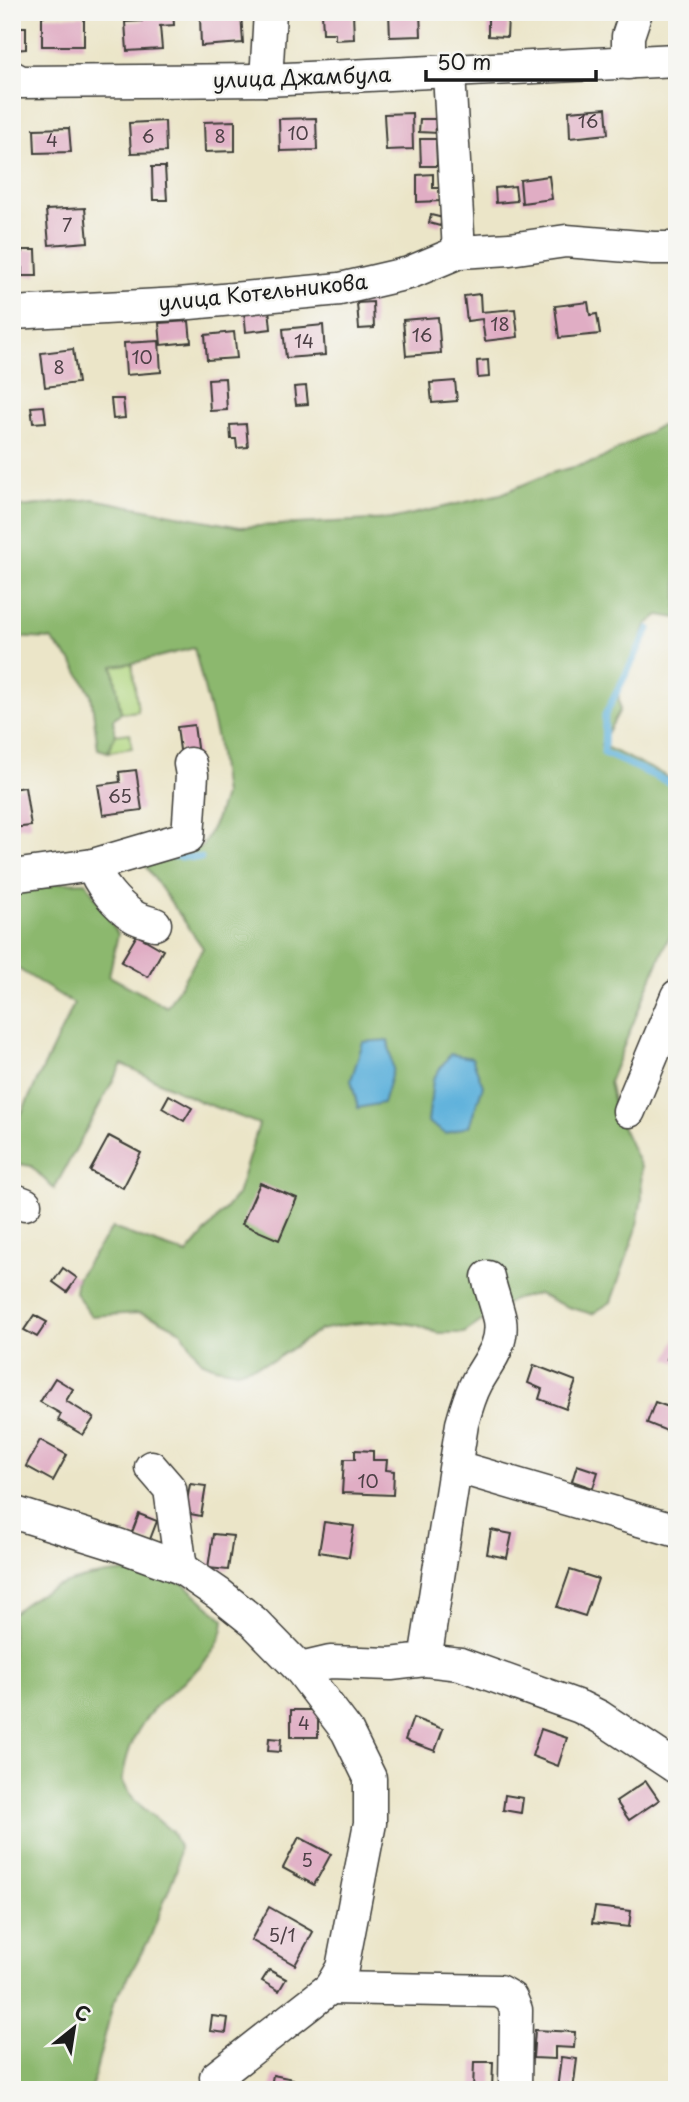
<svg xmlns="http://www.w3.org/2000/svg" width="689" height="2102" font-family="'Playpen Sans',sans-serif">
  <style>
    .green { fill: #b1d780; stroke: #667a4e; stroke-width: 2 }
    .forest { fill: #8cb86e; stroke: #546a45; stroke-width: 2 }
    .water { fill: #60b2dc; stroke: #3e677c; stroke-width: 2 }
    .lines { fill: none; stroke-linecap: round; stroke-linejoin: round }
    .stream { stroke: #60b2dc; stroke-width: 7 }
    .building { fill: #e0adc4 }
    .minor-casing { stroke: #3b3a36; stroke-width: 35 }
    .minor { stroke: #fff; stroke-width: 32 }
    .labels { text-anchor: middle; stroke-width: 5; stroke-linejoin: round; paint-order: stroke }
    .number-label { font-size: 18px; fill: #4d4046 }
    .street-label { font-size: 21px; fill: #1c1c1c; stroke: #f6f6f2 }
  </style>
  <rect width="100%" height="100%" fill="#f6f6f2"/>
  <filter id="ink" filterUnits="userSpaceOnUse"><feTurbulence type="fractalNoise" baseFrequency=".0143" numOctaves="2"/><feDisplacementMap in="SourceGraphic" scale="14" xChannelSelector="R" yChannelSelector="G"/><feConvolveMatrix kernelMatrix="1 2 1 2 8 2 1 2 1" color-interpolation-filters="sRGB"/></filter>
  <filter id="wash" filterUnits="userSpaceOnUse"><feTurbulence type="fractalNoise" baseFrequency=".00686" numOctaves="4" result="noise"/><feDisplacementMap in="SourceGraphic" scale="28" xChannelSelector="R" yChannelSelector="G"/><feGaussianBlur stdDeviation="1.57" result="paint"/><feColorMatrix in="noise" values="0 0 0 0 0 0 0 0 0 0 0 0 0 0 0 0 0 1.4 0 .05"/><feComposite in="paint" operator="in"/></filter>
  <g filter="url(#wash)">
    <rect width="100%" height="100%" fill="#ebe5c8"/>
    <g class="green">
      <polygon points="132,663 138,711 121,713 113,666"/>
      <polygon points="130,733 132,748 108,752 115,735"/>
    </g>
    <g class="forest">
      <polygon points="677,422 677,618 659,615 646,625 634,658 618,689 620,710 601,745 663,774 677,784 677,924 666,943 609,1082 616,1113 641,1167 642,1198 636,1231 611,1302 592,1314 565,1306 538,1294 512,1300 464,1333 437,1333 417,1325 390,1321 350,1324 320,1330 274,1360 237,1371 215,1367 201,1361 181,1331 158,1319 139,1313 91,1316 75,1292 77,1278 112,1228 187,1254 237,1195 259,1124 199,1101 122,1064 54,1189 31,1166 12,1163 12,1133 74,1004 12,965 12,885 86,882 118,934 109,976 167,1007 203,948 144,864 185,855 203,845 216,820 224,795 217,739 194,648 138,662 113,666 121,713 113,719 115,735 108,752 98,749 91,694 73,663 51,639 12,637 12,508 93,499 240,527 391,519 501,494 551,473 597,461 658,427"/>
      <path d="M 144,1571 L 184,1584 L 224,1620 C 223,1662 171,1685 148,1716 C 132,1736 126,1757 122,1781 L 135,1801 L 172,1832 L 179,1846 L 177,1868 L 150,1938 L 113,2004 L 91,2090 L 12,2090 L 12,1614 C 47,1581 97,1573 144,1571 Z"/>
    </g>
    <g class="water">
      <polygon points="388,1040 393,1069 383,1103 358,1108 351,1080 363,1042"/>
      <polygon points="450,1054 472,1058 483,1086 469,1126 446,1134 428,1122 433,1079"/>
    </g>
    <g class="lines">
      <g class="stream">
        <polyline points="649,629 605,715 604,753 677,786"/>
        <polyline points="170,856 201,858"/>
      </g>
    </g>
    <g id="blocks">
      <g class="building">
        <polygon points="141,12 173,12 174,25 160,26 162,49 127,51 125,22 142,21"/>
        <polygon points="219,12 241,12 243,43 201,46 200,16 219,15"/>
        <polygon points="322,12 353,12 354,39 335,40 335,33 323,33"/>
        <polygon points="389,12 420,12 421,36 390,37"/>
        <rect x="449" y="12" width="31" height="4"/>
        <rect x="42" y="16" width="42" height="30"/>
        <polygon points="488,17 508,17 507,37 488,36"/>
        <polygon points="12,27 26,27 26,49 12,50"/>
        <polygon points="606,108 608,134 570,138 569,111"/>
        <polygon points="412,113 413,149 386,150 384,114"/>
        <polygon points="316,118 317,150 280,151 279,119"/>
        <polygon points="420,119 438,119 438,133 419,132"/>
        <polygon points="165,121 166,152 131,153 129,123"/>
        <polygon points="235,121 235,151 205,152 204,122"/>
        <polygon points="69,128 71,152 35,153 34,129"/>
        <polygon points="420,139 436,139 437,166 421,166"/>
        <polygon points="152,167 165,167 167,200 153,200"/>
        <polygon points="433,174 433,188 441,188 441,201 417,202 417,175"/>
        <polygon points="549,176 552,199 522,203 520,180"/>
        <polygon points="515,186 517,201 496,203 495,188"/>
        <polygon points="85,208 88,242 49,245 46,210"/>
        <polygon points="431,215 443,218 440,226 429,223"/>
        <polygon points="22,250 36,250 37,276 22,276"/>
        <polygon points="480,294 481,312 515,309 518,337 485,341 482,319 467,321 464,296"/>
        <polygon points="672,296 677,296 677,325 675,325"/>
        <polygon points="373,302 374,328 359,329 357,303"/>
        <polygon points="588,302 590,315 597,314 600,334 559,338 555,306"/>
        <polygon points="269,308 271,329 246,332 244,311"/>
        <polygon points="438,317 441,353 406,356 403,320"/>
        <polygon points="189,321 191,342 161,345 159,323"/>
        <polygon points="323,325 325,355 286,358 283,329"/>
        <polygon points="234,332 237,358 207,360 205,335"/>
        <polygon points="159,341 161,372 126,375 124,343"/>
        <polygon points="73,349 78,383 45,387 41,353"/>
        <polygon points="488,360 489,377 478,378 477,361"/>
        <polygon points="225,378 227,410 210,411 208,379"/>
        <polygon points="455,381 457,401 432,403 430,383"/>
        <polygon points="306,386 308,404 296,405 294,387"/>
        <polygon points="111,399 123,399 125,418 113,419"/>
        <polygon points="44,406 46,422 33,423 31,407"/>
        <polygon points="246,424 248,447 237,448 236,439 231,439 230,425"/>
        <polygon points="194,725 198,755 181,758 177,727"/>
        <polygon points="136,770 142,810 103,815 98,785 120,782 119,772"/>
        <polygon points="25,787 31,826 12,828 12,789"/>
        <polygon points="137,935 163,950 148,977 121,962"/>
        <polygon points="169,1095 192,1108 184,1121 162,1108"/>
        <polygon points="109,1136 141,1153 123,1188 90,1171"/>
        <polygon points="260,1183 297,1198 279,1240 242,1224"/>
        <polygon points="63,1268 77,1278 67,1292 53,1282"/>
        <polygon points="34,1315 47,1322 37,1337 24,1330"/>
        <polygon points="677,1335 677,1363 667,1359"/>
        <polygon points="534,1365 576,1381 566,1409 539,1399 542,1389 528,1383"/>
        <polygon points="55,1378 73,1389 66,1401 94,1418 83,1435 58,1420 61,1414 40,1402"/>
        <polygon points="655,1402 677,1410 677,1420 672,1433 647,1423"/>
        <polygon points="40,1440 67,1455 53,1481 26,1466"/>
        <polygon points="355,1450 373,1451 373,1460 387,1460 386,1470 394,1471 393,1495 342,1493 344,1459 355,1459"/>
        <polygon points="577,1465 598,1472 593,1488 572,1481"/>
        <polygon points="190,1484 206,1486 201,1516 185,1513"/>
        <polygon points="139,1514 157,1521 149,1542 131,1535"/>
        <polygon points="324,1522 354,1526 349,1557 319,1552"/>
        <polygon points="491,1530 512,1534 507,1558 487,1554"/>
        <polygon points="213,1534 233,1536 228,1570 208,1568"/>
        <polygon points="570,1570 598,1579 585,1616 557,1607"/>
        <rect x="291" y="1710" width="27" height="27"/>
        <polygon points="413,1718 443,1729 435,1751 405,1740"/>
        <polygon points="541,1729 567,1738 558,1766 532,1756"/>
        <polygon points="269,1738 281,1739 280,1752 268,1751"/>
        <polygon points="646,1781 659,1800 629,1820 616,1801"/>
        <polygon points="505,1795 523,1798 521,1813 503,1810"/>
        <polygon points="299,1837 331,1854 314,1885 283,1868"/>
        <polygon points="269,1907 313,1932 295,1965 251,1940"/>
        <polygon points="595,1907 631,1911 629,1927 592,1923"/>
        <polygon points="269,1970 286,1979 279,1991 262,1981"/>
        <polygon points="212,2016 228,2018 226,2033 210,2031"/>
        <polygon points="535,2030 575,2032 574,2048 555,2047 555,2059 533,2058"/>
        <polygon points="561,2057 577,2059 573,2090 557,2090"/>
        <polygon points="474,2062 493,2062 492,2090 473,2090"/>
        <polygon points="273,2075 293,2079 291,2090 271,2086"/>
      </g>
    </g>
  </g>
  <g filter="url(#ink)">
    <use href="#blocks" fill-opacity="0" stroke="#3b3a36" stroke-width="2"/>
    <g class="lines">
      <g class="minor-casing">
        <g id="minor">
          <polyline points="628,63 628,36 636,12"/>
          <polyline points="449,73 459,252"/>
          <polyline points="12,77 21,82 266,80 677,60"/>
          <polyline points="266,80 270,12"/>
          <polyline points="12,313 179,304 340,289 409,273 459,252 510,249 566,241 653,248 677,248"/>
          <path d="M 93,865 C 98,884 117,905 133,916 C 139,920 148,922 155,924"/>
          <polyline points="12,876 93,865 188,837 192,775 190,764"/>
          <polyline points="629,1111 677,996"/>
          <polyline points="12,1199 25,1204"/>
          <polyline points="151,1467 170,1489 181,1568"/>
          <polyline points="457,1467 677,1531"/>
          <polyline points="12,1512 118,1545 181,1568 219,1594 254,1622 300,1669 347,1731 370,1778 370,1823 342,1968 330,1988 216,2077"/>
          <path d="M 425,1660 L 462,1424 C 466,1409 470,1395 477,1382 C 488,1362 504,1345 500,1320 C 497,1306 491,1291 488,1277"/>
          <polyline points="300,1669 330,1662 391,1664 425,1660 460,1664 580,1707 600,1717 677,1768"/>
          <polyline points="330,1988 499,1991 511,1998 516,2010 515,2090"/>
        </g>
      </g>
      <use href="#minor" class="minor"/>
    </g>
  </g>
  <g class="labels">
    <g class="number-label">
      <text x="588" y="128">16</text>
      <text x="298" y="140">10</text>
      <text x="148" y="143">6</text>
      <text x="220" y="143">8</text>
      <text x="52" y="147">4</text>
      <text x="67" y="232">7</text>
      <text x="500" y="331">18</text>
      <text x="422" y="342">16</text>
      <text x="304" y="348">14</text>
      <text x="142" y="364">10</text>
      <text x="59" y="374">8</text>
      <text x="120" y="803">65</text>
      <text x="368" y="1488">10</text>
      <text x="304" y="1730">4</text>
      <text x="307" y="1867">5</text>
      <text x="282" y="1942">5/1</text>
    </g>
    <g class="street-label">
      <text transform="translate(302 78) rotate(-2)" y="7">улица Джамбула</text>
      <text transform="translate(263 293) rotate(-6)" y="7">улица Котельникова</text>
    </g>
  </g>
  <rect width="689" height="2102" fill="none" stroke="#f6f6f2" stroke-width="42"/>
  <g transform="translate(74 2028) rotate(30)" stroke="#f6f6f2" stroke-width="5" paint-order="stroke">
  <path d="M0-5L12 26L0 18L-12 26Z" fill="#1c1c1c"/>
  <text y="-10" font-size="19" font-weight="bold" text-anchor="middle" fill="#1c1c1c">С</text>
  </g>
  <path d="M426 70v10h170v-10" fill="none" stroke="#1c1c1c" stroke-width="3.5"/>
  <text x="437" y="70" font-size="21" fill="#1c1c1c" stroke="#f6f6f2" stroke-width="5" paint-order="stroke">50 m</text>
</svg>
